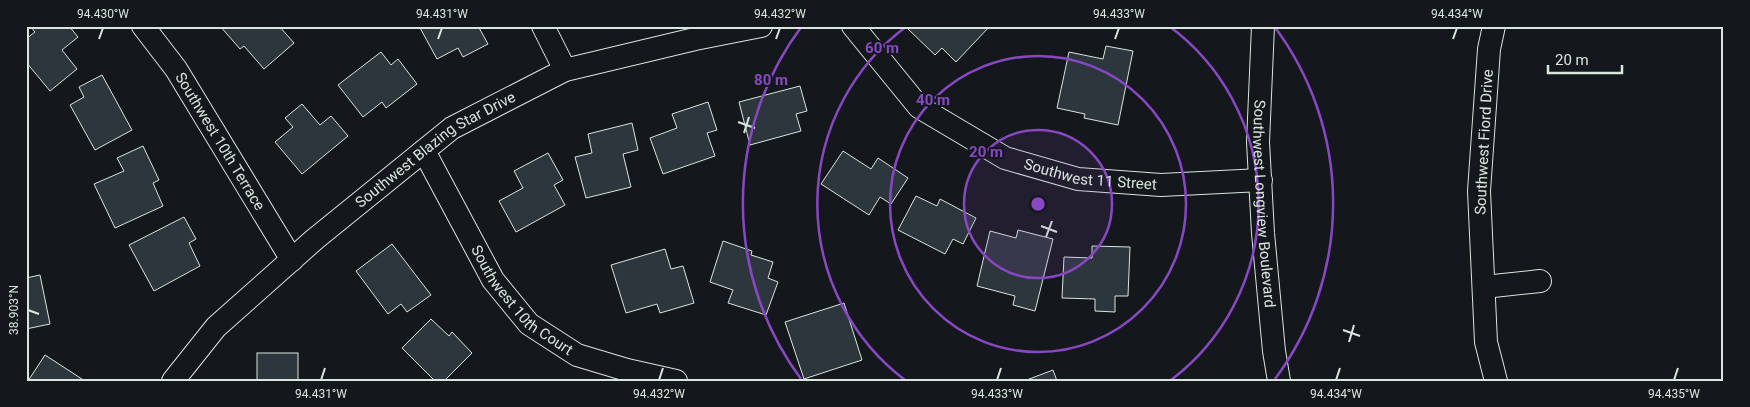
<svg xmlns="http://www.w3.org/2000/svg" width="1750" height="407" font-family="Roboto,sans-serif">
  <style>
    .building { fill: #2c363c; stroke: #d8e6dc }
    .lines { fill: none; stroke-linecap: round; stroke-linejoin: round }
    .street-casing { stroke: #d8e6dc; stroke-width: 24 }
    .street { stroke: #14181c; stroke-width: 22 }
    .ticks { fill: none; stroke: #d8e6dc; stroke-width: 2 }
    .ring { fill: none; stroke: #8948c3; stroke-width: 2.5 }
    .labels { text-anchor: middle; stroke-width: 4; stroke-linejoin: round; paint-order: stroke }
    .street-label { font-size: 15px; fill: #d8e6dc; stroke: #14181c }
    .centre { fill: #8948c3; stroke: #14181c; stroke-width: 2.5 }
    .ring-label { font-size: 15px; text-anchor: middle; font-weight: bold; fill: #8948c3; stroke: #14181c; stroke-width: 4; stroke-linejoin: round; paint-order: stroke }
    .neatline { fill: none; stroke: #d8e6dc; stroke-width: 2 }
    .ticks-label { font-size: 12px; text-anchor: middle; fill: #d8e6dc }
  </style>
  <rect width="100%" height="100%" fill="#14181c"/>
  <g class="building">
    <polygon points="30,26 69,26 78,37 62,50 77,69 50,91 26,62 26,39 35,32"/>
    <polygon points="220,26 279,26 294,43 264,69 244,46 240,49"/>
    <polygon points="419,26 478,26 488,44 463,57 458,48 437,59"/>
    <polygon points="910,26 990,26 956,62 942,48 935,55 908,29"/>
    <polygon points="1106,46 1133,51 1118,125 1084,118 1085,114 1057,108 1069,52 1103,59"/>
    <polygon points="381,52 391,65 398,59 417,84 386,108 382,102 363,117 338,85"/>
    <polygon points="102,75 132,130 95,150 70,105 84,97 79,87"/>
    <polygon points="800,86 807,111 796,114 801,131 750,145 739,102"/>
    <polygon points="708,102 717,130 707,133 715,156 663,174 650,138 677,128 672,114"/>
    <polygon points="302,104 320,125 331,116 348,136 302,174 275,142 293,127 285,118"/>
    <polygon points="632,123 638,150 623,154 631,187 586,198 575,157 592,153 588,134"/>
    <polygon points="143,146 159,180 153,183 163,206 115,228 94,184 124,171 117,158"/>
    <polygon points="843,151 871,169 878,158 908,178 891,204 880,197 869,215 821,184"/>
    <polygon points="548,153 563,180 554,185 565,205 516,232 499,201 523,188 514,171"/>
    <polygon points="916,196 937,206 940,199 976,218 963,244 953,239 945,254 898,230"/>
    <polygon points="184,217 196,239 189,243 200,266 154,291 129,245"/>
    <polygon points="1018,230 1053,239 1035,311 1013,305 1015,296 977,286 990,231 1016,238"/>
    <polygon points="723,241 752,251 751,255 773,262 768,278 778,282 766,315 728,303 733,290 710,282"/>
    <polygon points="392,244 431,295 407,312 401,304 388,314 356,271"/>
    <polygon points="1092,246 1130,247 1128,296 1115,296 1115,312 1095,311 1095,299 1062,298 1064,257 1092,258"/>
    <polygon points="665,249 671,269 683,266 694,303 660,313 657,304 626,313 611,265"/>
    <polygon points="40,275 50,324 26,329 26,278"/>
    <polygon points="844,303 862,360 804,379 785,322"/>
    <polygon points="431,319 449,336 452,332 472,353 444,381 435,381 402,348"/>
    <rect x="257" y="353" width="41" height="28"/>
    <polygon points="45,355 85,381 28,381"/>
    <polygon points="1053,370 1057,381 1024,381"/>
  </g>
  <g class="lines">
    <g class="street-casing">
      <g id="street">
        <path id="s1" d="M 143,26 L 176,69 L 292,260"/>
        <polyline points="543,26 565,70"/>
        <path id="s2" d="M 853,26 L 919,107 L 1005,158 L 1078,179 L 1161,185 L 1261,180"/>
        <path id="s3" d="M 1263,26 L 1258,142 L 1263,233 L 1274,351 L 1279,381"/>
        <polyline points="1494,26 1489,49 1479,191 1486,342 1496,381"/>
        <path id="s4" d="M 424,151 L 493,280 L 529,324 L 577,355 L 627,370 L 676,381"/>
        <polyline points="1484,287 1540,281"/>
        <path id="s5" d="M 173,381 L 216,327 L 315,239 L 452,128 L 565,70 L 695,39 L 761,26"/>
      </g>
    </g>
    <use href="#street" class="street"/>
  </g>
  <path class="ticks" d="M 99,39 L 103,28M 438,39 L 442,28M 776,39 L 780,28M 1115,39 L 1119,28M 1453,39 L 1457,28M 738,122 L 755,128M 744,133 L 749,117M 1041,226 L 1057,232M 1046,237 L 1052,221M 28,310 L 39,314M 1343,330 L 1360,336M 1349,342 L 1354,325M 321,380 L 325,368M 659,380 L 663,368M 997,380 L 1001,368M 1336,380 L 1340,368M 1674,380 L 1678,368"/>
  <circle cx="1038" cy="204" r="74" fill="#8948c3" fill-opacity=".12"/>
  <g class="ring">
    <circle cx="1038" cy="204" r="74"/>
    <circle cx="1038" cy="204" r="148"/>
    <path d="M905 380A221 221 0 0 1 907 26M1169 26A221 221 0 0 1 1171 380"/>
    <path d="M801 379A295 295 0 0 1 802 26M1274 26A295 295 0 0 1 1275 379"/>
  </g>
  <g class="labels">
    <g class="street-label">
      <text dy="5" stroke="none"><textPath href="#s1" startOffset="139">Southwest 10th Terrace</textPath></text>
      <text transform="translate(1484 142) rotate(-87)" y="5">Southwest Fiord Drive</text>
      <text dy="5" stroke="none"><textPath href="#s5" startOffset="352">Southwest Blazing Star Drive</textPath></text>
      <text dy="5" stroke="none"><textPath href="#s2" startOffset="292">Southwest 11 Street</textPath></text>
      <text dy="5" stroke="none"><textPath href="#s3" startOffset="178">Southwest Longview Boulevard</textPath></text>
      <text dy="5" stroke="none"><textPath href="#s4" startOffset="181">Southwest 10th Court</textPath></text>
    </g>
  </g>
  <circle cx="1038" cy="204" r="8" class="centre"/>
  <g class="ring-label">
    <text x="882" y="53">60 m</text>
    <text x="771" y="85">80 m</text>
    <text x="933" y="105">40 m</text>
    <text x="986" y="157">20 m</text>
  </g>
  <rect width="1750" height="407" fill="none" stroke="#14181c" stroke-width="55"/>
  <path d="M1548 65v8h74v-8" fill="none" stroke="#d8e6dc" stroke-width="2.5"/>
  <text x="1555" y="65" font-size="15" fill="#d8e6dc" stroke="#14181c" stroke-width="4" paint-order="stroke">20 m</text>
  <rect x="28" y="28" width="1694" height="352" class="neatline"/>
  <g class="ticks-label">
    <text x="103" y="18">94.430°W</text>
    <text x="442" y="18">94.431°W</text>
    <text x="780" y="18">94.432°W</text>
    <text x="1119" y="18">94.433°W</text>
    <text x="1457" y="18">94.434°W</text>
    <text transform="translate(14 310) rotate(-90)" y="4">38.903°N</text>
    <text x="321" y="398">94.431°W</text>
    <text x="659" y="398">94.432°W</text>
    <text x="997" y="398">94.433°W</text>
    <text x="1336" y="398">94.434°W</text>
    <text x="1674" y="398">94.435°W</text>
  </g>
</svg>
